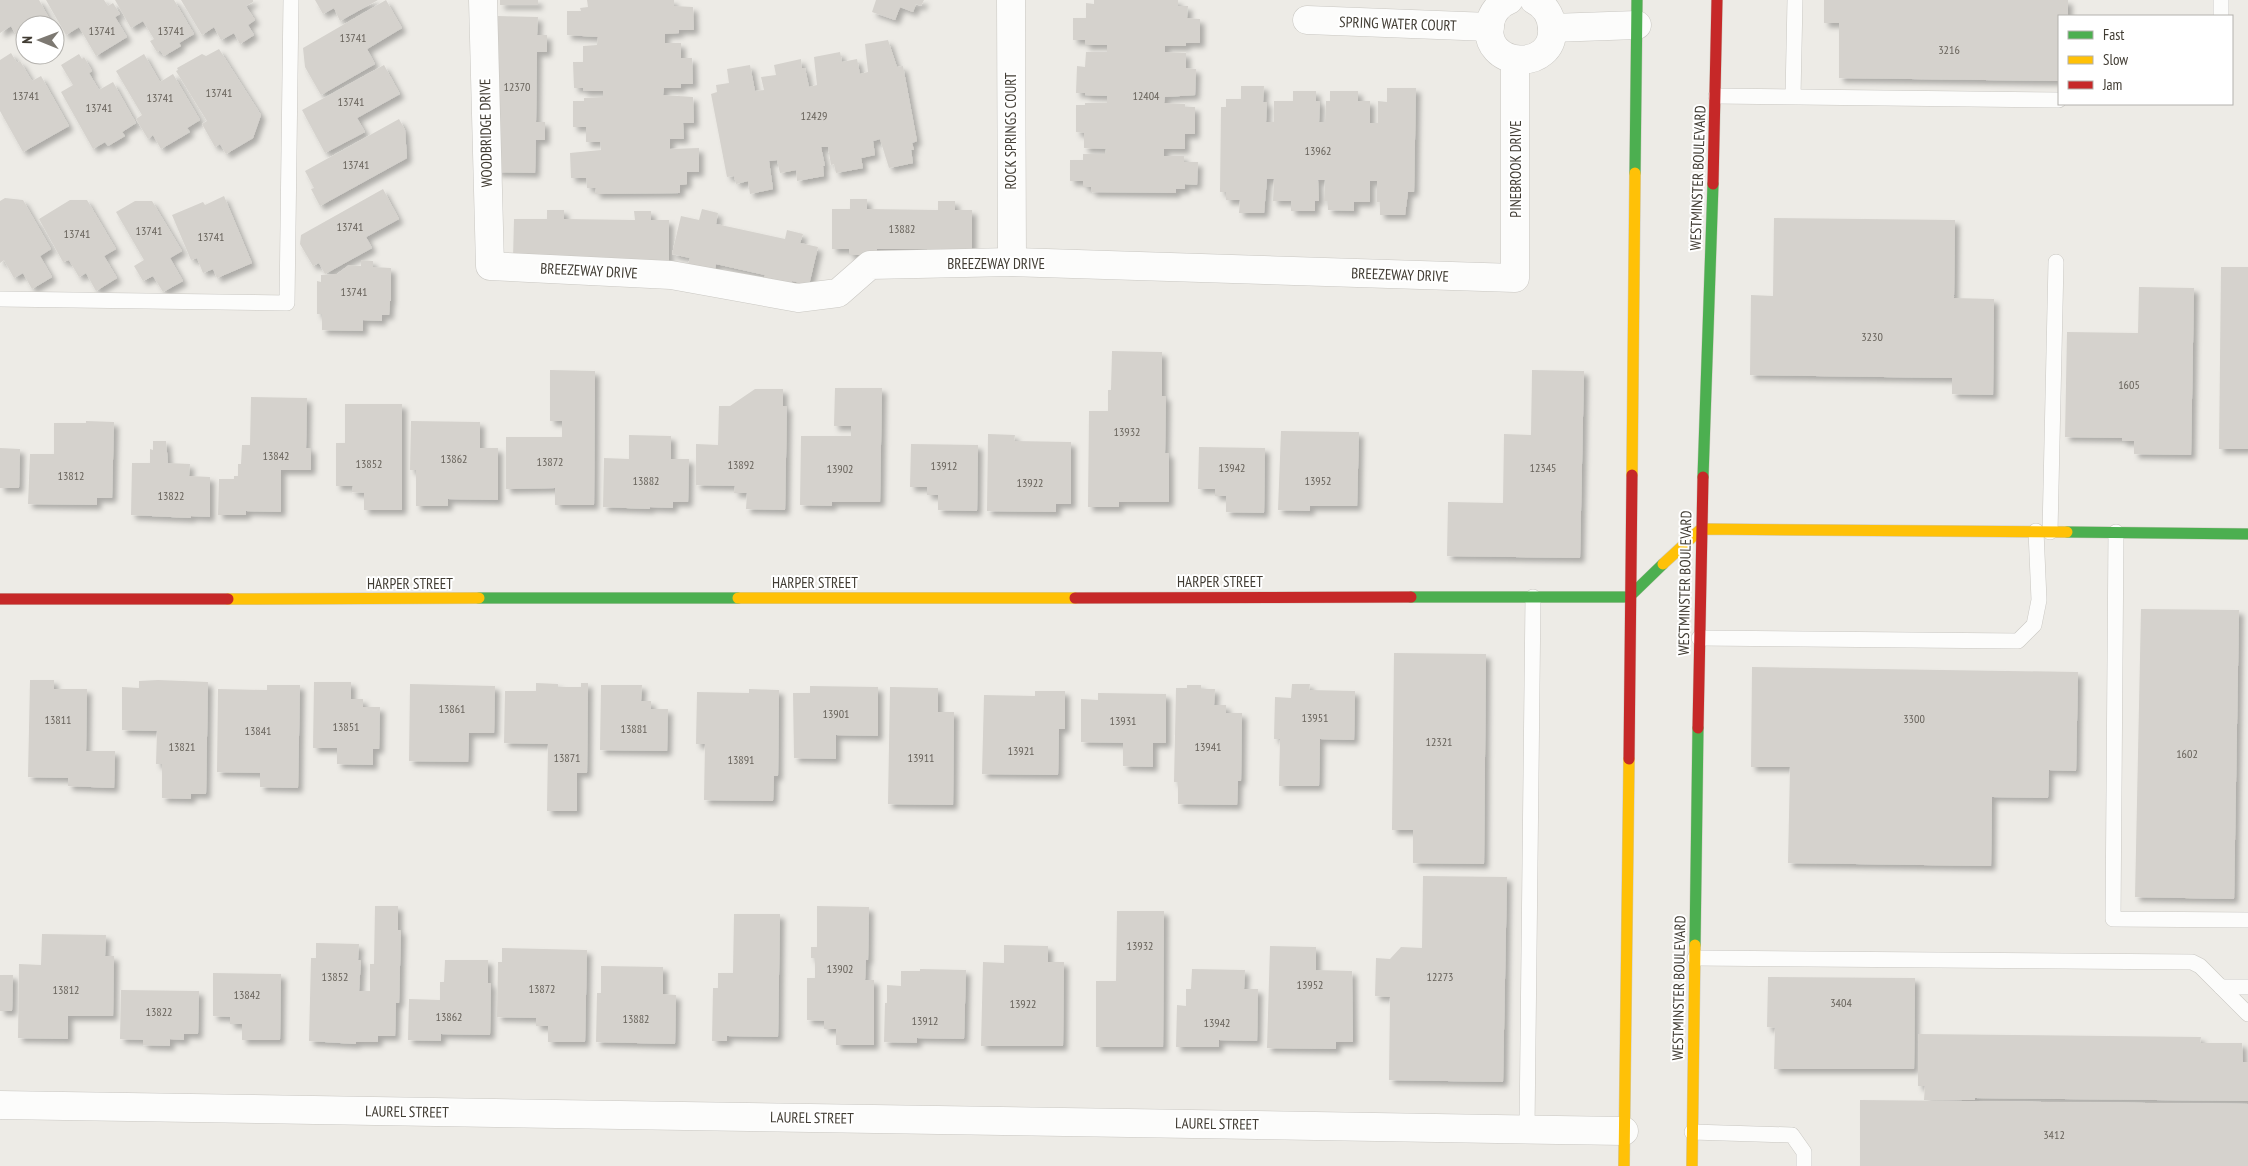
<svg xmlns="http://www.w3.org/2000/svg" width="2248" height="1166" font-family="'PT Sans Narrow',sans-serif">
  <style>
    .building { fill: #d5d2cd; filter: url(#shadow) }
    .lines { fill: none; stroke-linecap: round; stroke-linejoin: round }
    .lane-casing { stroke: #c9c7c2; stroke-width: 16 }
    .street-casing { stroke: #c9c7c2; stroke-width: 29 }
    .fast-casing { stroke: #cdcabf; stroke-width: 12 }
    .slow-casing { stroke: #cdcabf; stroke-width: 12 }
    .jam-casing { stroke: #cdcabf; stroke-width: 12 }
    .lane { stroke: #fcfcfb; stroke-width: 15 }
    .street { stroke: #fcfcfb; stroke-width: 28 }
    .fast { stroke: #4caf50; stroke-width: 11 }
    .slow { stroke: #ffc107; stroke-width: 11 }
    .jam { stroke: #c62828; stroke-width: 11 }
    .labels { text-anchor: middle; stroke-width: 4; stroke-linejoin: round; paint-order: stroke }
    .number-label { font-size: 12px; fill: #68635b }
    .street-label { font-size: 15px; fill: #413c33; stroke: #fff }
  </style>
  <defs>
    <filter id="shadow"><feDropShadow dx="4.5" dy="4.5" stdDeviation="2.5" flood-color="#0004"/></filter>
  </defs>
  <rect width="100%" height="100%" fill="#edebe6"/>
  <g class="building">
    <polygon points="0,0 39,0 50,20 42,25 25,25 25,51 11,26 0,33"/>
    <polygon points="46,0 104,0 108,6 113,3 120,14 115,17 127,37 96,56 79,27 66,35"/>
    <polygon points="115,0 174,0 194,34 179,43 181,46 164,56 160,50 157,52 150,41 154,39 143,21 131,28"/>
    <polygon points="181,0 253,0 253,2 246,6 255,20 248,25 254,35 240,44 234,33 221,40 214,27 202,35"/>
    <polygon points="315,0 378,0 340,21 334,8 323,14"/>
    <polygon points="386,0 402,28 367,49 375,64 321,95 305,67 303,48"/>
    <rect x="500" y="0" width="38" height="5"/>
    <polygon points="587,0 674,0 674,6 693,7 694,30 679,30 679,33 665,34 665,43 681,43 681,58 692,58 693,84 681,84 681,88 664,88 663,95 693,97 694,123 683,123 684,139 670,139 670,149 699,148 699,172 687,172 687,184 680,185 680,193 595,194 596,188 587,188 586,178 571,178 570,153 601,150 600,142 586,142 586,127 573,127 573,101 584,101 584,98 603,97 603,91 583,91 583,88 574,88 573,62 583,62 583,46 597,45 598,37 567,35 567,11 581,11 580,8 588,7"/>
    <polygon points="876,0 924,0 921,6 916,4 913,12 900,7 895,20 872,12"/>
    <polygon points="1094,0 1178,0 1178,6 1188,6 1187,18 1200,19 1200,43 1186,43 1186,46 1165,46 1165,52 1186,53 1186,68 1196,69 1195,95 1165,97 1164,103 1185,104 1185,107 1195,107 1195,134 1185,134 1185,149 1164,149 1164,156 1184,156 1184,162 1198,162 1197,185 1185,184 1185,189 1176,189 1176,193 1091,192 1091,187 1083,187 1083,181 1070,181 1070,160 1083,160 1083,154 1105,154 1106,149 1084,148 1084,133 1076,132 1076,105 1085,105 1085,103 1107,103 1107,96 1085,95 1085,93 1076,93 1077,66 1085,67 1086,52 1107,52 1107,45 1085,45 1085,40 1073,40 1073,18 1086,18 1086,3 1094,4"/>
    <polygon points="1824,0 2068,0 2068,16 2059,16 2059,81 1839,78 1839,23 1824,23"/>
    <polygon points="497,16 538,17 537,35 547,35 547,52 537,52 536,122 545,122 545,140 536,140 535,173 496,172"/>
    <polygon points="888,40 897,67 903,66 917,141 912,143 914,150 911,150 913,163 889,168 880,139 873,141 875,155 861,158 863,168 836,173 834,164 831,165 828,147 821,147 825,166 823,166 824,176 797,181 796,170 780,173 777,160 769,161 773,189 750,194 748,181 736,184 734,176 727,177 711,94 717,92 716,85 729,83 727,69 750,65 755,91 764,90 761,77 776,75 774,65 801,59 802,68 805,68 809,87 817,85 814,57 840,52 842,62 857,59 860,74 868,72 865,44"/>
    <polygon points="219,49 261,115 253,138 226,154 220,144 215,147 202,124 207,121 176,71 178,70 177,68 202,54 206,56"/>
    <polygon points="11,53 17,63 20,61 32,81 41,76 69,126 23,152 0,111 0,60"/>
    <polygon points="79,54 82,59 84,57 92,71 89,73 99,90 113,82 136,123 122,132 125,136 108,146 105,142 93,149 61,92 73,85 61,65"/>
    <polygon points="144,54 160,82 173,74 200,120 187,128 190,132 161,149 153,135 148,139 136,119 142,115 116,71"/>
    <polygon points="384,65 400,94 357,118 365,132 325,153 302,110"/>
    <polygon points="1241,86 1264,86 1263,102 1267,102 1266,122 1274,122 1274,101 1293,101 1293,91 1316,91 1316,101 1320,101 1319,122 1325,122 1326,101 1330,101 1330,91 1358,91 1358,101 1370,101 1370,123 1378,123 1378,101 1387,102 1387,88 1416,88 1414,192 1408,192 1405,215 1380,215 1380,202 1377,202 1377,181 1370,181 1370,202 1354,202 1354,211 1328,210 1328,201 1324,201 1325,180 1318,180 1319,201 1315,201 1315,211 1291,211 1291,201 1273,201 1274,179 1267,179 1264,213 1239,213 1240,200 1226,200 1226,192 1220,192 1221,107 1226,107 1226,99 1241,99"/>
    <polygon points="399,119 405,130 407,158 320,206 311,189 314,188 305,171"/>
    <polygon points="383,189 399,219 366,237 372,248 325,274 319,263 313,266 300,244 301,235"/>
    <polygon points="224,196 252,263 217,278 213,269 203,273 197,258 191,260 172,215 203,202 205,205"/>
    <polygon points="5,198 23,200 51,249 40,256 52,277 32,289 23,273 14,278 4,260 0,263 0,201"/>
    <polygon points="850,199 867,199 867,209 938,210 938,201 955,201 955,210 972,210 972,250 928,256 927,249 877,249 877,255 849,255 849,249 832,249 832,209 850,209"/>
    <polygon points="70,200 87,200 116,249 104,256 117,278 96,291 86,273 79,277 69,260 63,262 39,219"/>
    <polygon points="135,201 152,201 182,251 170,258 183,281 163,292 153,276 143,281 134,266 144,260 116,212"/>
    <polygon points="702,209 718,213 716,224 785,239 787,230 803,234 800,243 818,247 809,285 792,281 790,288 764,281 765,275 716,264 715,270 688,264 690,258 672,254 681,216 699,220"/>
    <polygon points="547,210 564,210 564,219 635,220 634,211 651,211 651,220 669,220 669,261 513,259 514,219 547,219"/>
    <polygon points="1774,218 1955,220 1954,298 1994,299 1993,395 1952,394 1952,378 1750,375 1751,295 1773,296"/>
    <polygon points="361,260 373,261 373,267 391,268 391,301 390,301 389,315 382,315 382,321 363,320 363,331 322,330 322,314 317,314 317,281 321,282 321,275 337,274 349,265 361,266"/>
    <polygon points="2221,267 2248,267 2248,449 2219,449"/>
    <polygon points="2139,287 2194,288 2191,455 2134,454 2134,441 2122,441 2122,438 2065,437 2067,332 2138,333"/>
    <polygon points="1112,351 1162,352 1162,396 1166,396 1165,453 1169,453 1169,502 1119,502 1119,507 1088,507 1089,411 1108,411 1108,390 1111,390"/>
    <polygon points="550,370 595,371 594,505 555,505 555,488 506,489 506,437 562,437 562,421 550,421"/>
    <polygon points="1532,370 1584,371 1580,558 1447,556 1448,502 1503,503 1504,434 1531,435"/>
    <polygon points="835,388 882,388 880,502 832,502 832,506 800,505 801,436 851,436 851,426 834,426"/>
    <polygon points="755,389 783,389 783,406 787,406 785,510 746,509 747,493 734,493 735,486 696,485 696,444 718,445 719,406 730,406"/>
    <polygon points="251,397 307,398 306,448 311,448 311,470 281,470 281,512 246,511 246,515 218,515 219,479 234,479 234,476 238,476 238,464 241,464 242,445 250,445"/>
    <polygon points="345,404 402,404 402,510 364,510 364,493 352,492 353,486 336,486 336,443 345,443"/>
    <polygon points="86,421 114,422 112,498 97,498 97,505 28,504 30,454 54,454 54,423 86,423"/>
    <polygon points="411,421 480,422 480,448 498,448 498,500 448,499 448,506 416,506 416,470 410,470"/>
    <polygon points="1281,431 1359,432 1357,506 1310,506 1310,511 1278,510"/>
    <polygon points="988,434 1015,435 1014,441 1071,442 1071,504 1056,504 1056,512 987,511"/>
    <polygon points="629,435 671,436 671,459 689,459 688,502 673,502 673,508 650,507 650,509 603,507 604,458 629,459"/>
    <polygon points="153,441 166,441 168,463 190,464 189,476 210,477 210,517 191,516 191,518 131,515 132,463 150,463 150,449 153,450"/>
    <polygon points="911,444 978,445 977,511 938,510 938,495 927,495 927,487 910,487"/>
    <polygon points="1199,447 1265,448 1264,513 1226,512 1226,496 1215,496 1215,489 1198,489"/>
    <polygon points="0,448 20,449 19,488 0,488"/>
    <polygon points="2141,609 2239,610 2234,899 2135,897"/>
    <polygon points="1394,653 1486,654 1484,864 1413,863 1413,830 1392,830"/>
    <polygon points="1752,667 2078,672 2076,771 2049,770 2048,798 1992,797 1991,866 1788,863 1790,767 1751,767"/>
    <polygon points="30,680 54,680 54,689 87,689 86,751 115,751 114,788 68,786 68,778 28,777"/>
    <polygon points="158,680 208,682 206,794 191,794 191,799 162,798 162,764 156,764 157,731 122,730 122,687 139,688 139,681"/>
    <polygon points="314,682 351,682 351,699 363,699 363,707 380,707 379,749 373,749 373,765 337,764 337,748 313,748"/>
    <polygon points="536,683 558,684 558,687 581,687 581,683 588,683 587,773 577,773 577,811 547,811 548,744 504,743 505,691 536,691"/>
    <polygon points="410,684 495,686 494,733 469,733 468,762 409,761"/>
    <polygon points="1292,684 1310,684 1309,690 1355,691 1354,740 1320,739 1319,786 1279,786 1280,739 1274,739 1275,697 1291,698"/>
    <polygon points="267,685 300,685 298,788 260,787 260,773 217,772 218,689 267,690"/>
    <polygon points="601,685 642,685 641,701 651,701 651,709 668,709 667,751 600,750"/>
    <polygon points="1187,685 1201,685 1201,689 1215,689 1214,705 1226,705 1226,713 1242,713 1241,781 1238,781 1237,805 1178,804 1178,782 1174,782 1176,688 1187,688"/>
    <polygon points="810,686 878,687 878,736 836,735 836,759 794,758 793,693 810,693"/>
    <polygon points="890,687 938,688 938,712 954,712 953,805 888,804"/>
    <polygon points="749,689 779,690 778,776 774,776 773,801 704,800 705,744 696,744 697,692 749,693"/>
    <polygon points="1035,691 1065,691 1065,729 1059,729 1058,775 982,774 984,695 1035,696"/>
    <polygon points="1098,693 1166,694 1166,743 1153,743 1153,767 1123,766 1123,743 1081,742 1081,699 1098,700"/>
    <polygon points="1423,876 1507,877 1503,1082 1389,1080 1390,997 1375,996 1376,958 1390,959 1401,947 1422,948"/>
    <polygon points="375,906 398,906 398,930 401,930 399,1003 396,1003 395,1036 378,1036 378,1042 356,1042 356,1044 309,1041 311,958 316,958 316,943 359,944 358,960 361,960 359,991 370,991 370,964 374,964"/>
    <polygon points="817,906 869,907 868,960 866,960 865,980 874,980 874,1045 836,1045 836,1029 824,1029 824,1021 807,1020 807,978 815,978 815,958 811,958 811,947 817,947"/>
    <polygon points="1117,911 1164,911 1163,1047 1096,1047 1096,981 1116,981"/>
    <polygon points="734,914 780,914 778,1037 727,1036 727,1041 712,1041 713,988 718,988 718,973 733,973"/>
    <polygon points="42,934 106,935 105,956 114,956 113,1016 68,1016 68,1039 18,1038 19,964 41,965"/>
    <polygon points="1004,945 1048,946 1048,962 1064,962 1063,1046 981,1046 983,962 1004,963"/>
    <polygon points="1270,946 1316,947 1316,970 1352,971 1353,1042 1336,1042 1336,1049 1267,1048"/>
    <polygon points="502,948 587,950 585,1042 548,1042 548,1026 536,1026 536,1018 497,1017 498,962 502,962"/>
    <polygon points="445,960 488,960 488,983 491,983 490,1035 441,1034 441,1041 408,1040 409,999 440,1000 440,982 444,982"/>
    <polygon points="601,966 663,967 663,994 676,995 675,1044 596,1042 597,993 601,993"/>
    <polygon points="920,969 966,970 964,1039 917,1038 917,1043 884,1042 885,1003 887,1003 887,985 901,986 901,971 920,971"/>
    <polygon points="1192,969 1245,970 1244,989 1258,989 1257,1041 1219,1040 1219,1047 1176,1047 1177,1005 1186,1006 1186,989 1191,989"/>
    <polygon points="213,973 281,974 280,1040 242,1040 242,1024 230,1024 230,1017 213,1016"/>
    <polygon points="0,975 13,975 12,1011 0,1011"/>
    <polygon points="1768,977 1915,978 1914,1069 1774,1069 1775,1028 1767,1027"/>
    <polygon points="121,990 199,991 198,1034 184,1034 184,1040 170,1039 170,1046 143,1045 143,1040 120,1039"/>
    <polygon points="1918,1034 2201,1037 2200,1043 2242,1043 2243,1062 2248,1062 2248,1101 1975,1098 1975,1100 1924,1100 1925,1086 1918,1086"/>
    <polygon points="1860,1100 2248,1104 2248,1166 1860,1166"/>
  </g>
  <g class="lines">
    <g class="lane-casing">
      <g id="lane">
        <polyline points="2221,16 2221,0"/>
        <polyline points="1716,96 2059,100"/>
        <polyline points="1793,96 1795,0"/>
        <polyline points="0,299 287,303 291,0"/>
        <polyline points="2050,532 2056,262"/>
        <polyline points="2116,532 2113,919 2248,920"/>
        <polyline points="1699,638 2018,641 2034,625 2039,600 2036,531"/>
        <polyline points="1695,958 2192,962 2200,966 2248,1014"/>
        <polyline points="2221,987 2248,987"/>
        <polyline points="1527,1129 1533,597"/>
        <polyline points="1692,1132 1792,1135 1804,1152 1804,1166"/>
      </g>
    </g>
    <g class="street-casing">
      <g id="street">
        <polyline points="483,0 490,266 671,275 798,298 838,293 870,265 1012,262 1515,278 1515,60"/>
        <polyline points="1011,0 1012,262"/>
        <path d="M 1509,0 C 1499,4 1492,13 1490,23 C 1481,69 1556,73 1552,27 C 1551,15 1544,5 1534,0"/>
        <polyline points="1307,20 1490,27"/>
        <polyline points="1552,28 1637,25"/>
        <polyline points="0,1105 1624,1131"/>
      </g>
    </g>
    <g class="fast-casing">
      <g id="fast">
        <polyline points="1635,173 1637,0"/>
        <polyline points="1703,477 1713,184"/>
        <polyline points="2067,532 2248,534"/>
        <polyline points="1411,597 1629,597 1663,564"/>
        <polyline points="479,598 738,598"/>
        <polyline points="1695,945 1698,728"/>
      </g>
    </g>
    <g class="slow-casing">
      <g id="slow">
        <polyline points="1632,475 1635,173"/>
        <polyline points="1663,564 1701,529 2067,532"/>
        <polyline points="738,598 1075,598"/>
        <polyline points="228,599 479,598"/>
        <polyline points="1624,1166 1629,759"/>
        <polyline points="1692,1166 1695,945"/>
      </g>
    </g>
    <g class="jam-casing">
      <g id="jam">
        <polyline points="1713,184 1717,0"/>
        <polyline points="1075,598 1411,597"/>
        <polyline points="0,599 228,599"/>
        <polyline points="1698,728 1703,477"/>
        <polyline points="1629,759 1632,475"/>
      </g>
    </g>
    <use href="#lane" class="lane"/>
    <use href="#street" class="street"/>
    <use href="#fast" class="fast"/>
    <use href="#slow" class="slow"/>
    <use href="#jam" class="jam"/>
  </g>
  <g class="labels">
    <g class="number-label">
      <text x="102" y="35">13741</text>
      <text x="171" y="35">13741</text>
      <text x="353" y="42">13741</text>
      <text x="1949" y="54">3216</text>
      <text x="517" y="91">12370</text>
      <text x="219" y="97">13741</text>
      <text x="26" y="100">13741</text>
      <text x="1146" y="100">12404</text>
      <text x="160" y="102">13741</text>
      <text x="351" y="106">13741</text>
      <text x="99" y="112">13741</text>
      <text x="814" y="120">12429</text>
      <text x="1318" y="155">13962</text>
      <text x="356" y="169">13741</text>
      <text x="350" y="231">13741</text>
      <text x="902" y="233">13882</text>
      <text x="149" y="235">13741</text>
      <text x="77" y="238">13741</text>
      <text x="211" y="241">13741</text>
      <text x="354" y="296">13741</text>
      <text x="1872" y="341">3230</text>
      <text x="2129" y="389">1605</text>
      <text x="1127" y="436">13932</text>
      <text x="276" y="460">13842</text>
      <text x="454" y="463">13862</text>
      <text x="550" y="466">13872</text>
      <text x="369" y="468">13852</text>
      <text x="741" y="469">13892</text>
      <text x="944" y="470">13912</text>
      <text x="1232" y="472">13942</text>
      <text x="1543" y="472">12345</text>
      <text x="840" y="473">13902</text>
      <text x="71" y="480">13812</text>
      <text x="646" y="485">13882</text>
      <text x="1318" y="485">13952</text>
      <text x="1030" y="487">13922</text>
      <text x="171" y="500">13822</text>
      <text x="452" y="713">13861</text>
      <text x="836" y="718">13901</text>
      <text x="1315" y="722">13951</text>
      <text x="1914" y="723">3300</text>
      <text x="58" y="724">13811</text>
      <text x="1123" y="725">13931</text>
      <text x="346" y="731">13851</text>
      <text x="634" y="733">13881</text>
      <text x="258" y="735">13841</text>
      <text x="1439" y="746">12321</text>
      <text x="182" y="751">13821</text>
      <text x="1208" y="751">13941</text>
      <text x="1021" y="755">13921</text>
      <text x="2187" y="758">1602</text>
      <text x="567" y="762">13871</text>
      <text x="921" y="762">13911</text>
      <text x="741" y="764">13891</text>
      <text x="1140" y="950">13932</text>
      <text x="840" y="973">13902</text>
      <text x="335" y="981">13852</text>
      <text x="1440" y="981">12273</text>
      <text x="1310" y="989">13952</text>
      <text x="542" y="993">13872</text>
      <text x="66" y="994">13812</text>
      <text x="247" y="999">13842</text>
      <text x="1841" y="1007">3404</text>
      <text x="1023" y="1008">13922</text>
      <text x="159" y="1016">13822</text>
      <text x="449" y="1021">13862</text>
      <text x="636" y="1023">13882</text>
      <text x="925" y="1025">13912</text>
      <text x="1217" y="1027">13942</text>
      <text x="2054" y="1139">3412</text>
    </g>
    <g class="street-label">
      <text transform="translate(1398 24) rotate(2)" y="5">SPRING WATER COURT</text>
      <text transform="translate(1011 131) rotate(-90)" y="5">ROCK SPRINGS COURT</text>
      <text transform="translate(486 133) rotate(-91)" y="5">WOODBRIDGE DRIVE</text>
      <text transform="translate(1516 169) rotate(-90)" y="5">PINEBROOK DRIVE</text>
      <text transform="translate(1698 178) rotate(-88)" y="5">WESTMINSTER BOULEVARD</text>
      <text x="996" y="269">BREEZEWAY DRIVE</text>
      <text transform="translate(589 271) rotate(3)" y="5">BREEZEWAY DRIVE</text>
      <text transform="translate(1400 275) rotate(2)" y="5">BREEZEWAY DRIVE</text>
      <text x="1220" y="587">HARPER STREET</text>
      <text x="815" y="588">HARPER STREET</text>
      <text transform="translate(1685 583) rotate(-89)" y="5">WESTMINSTER BOULEVARD</text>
      <text x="410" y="589">HARPER STREET</text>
      <text transform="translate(1679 988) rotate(-89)" y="5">WESTMINSTER BOULEVARD</text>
      <text transform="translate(407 1112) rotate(1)" y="5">LAUREL STREET</text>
      <text transform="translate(812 1118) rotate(1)" y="5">LAUREL STREET</text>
      <text transform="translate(1217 1124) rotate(1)" y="5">LAUREL STREET</text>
    </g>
  </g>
  <rect x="2058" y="15" width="175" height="90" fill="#ffffff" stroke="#b3b1ad"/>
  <rect x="2068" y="31" width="25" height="8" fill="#4caf50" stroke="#b3b1ad"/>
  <text x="2103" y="40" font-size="15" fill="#413c33">Fast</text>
  <rect x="2068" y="56" width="25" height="8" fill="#ffc107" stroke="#b3b1ad"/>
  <text x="2103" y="65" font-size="15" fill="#413c33">Slow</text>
  <rect x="2068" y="81" width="25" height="8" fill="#c62828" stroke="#b3b1ad"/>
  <text x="2103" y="90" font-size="15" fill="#413c33">Jam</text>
  <g transform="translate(40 40) rotate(271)"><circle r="24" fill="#ffffff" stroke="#b3b1ad"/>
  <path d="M0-4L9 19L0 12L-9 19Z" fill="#7d7972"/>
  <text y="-8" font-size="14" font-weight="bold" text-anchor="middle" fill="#413c33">N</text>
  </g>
</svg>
